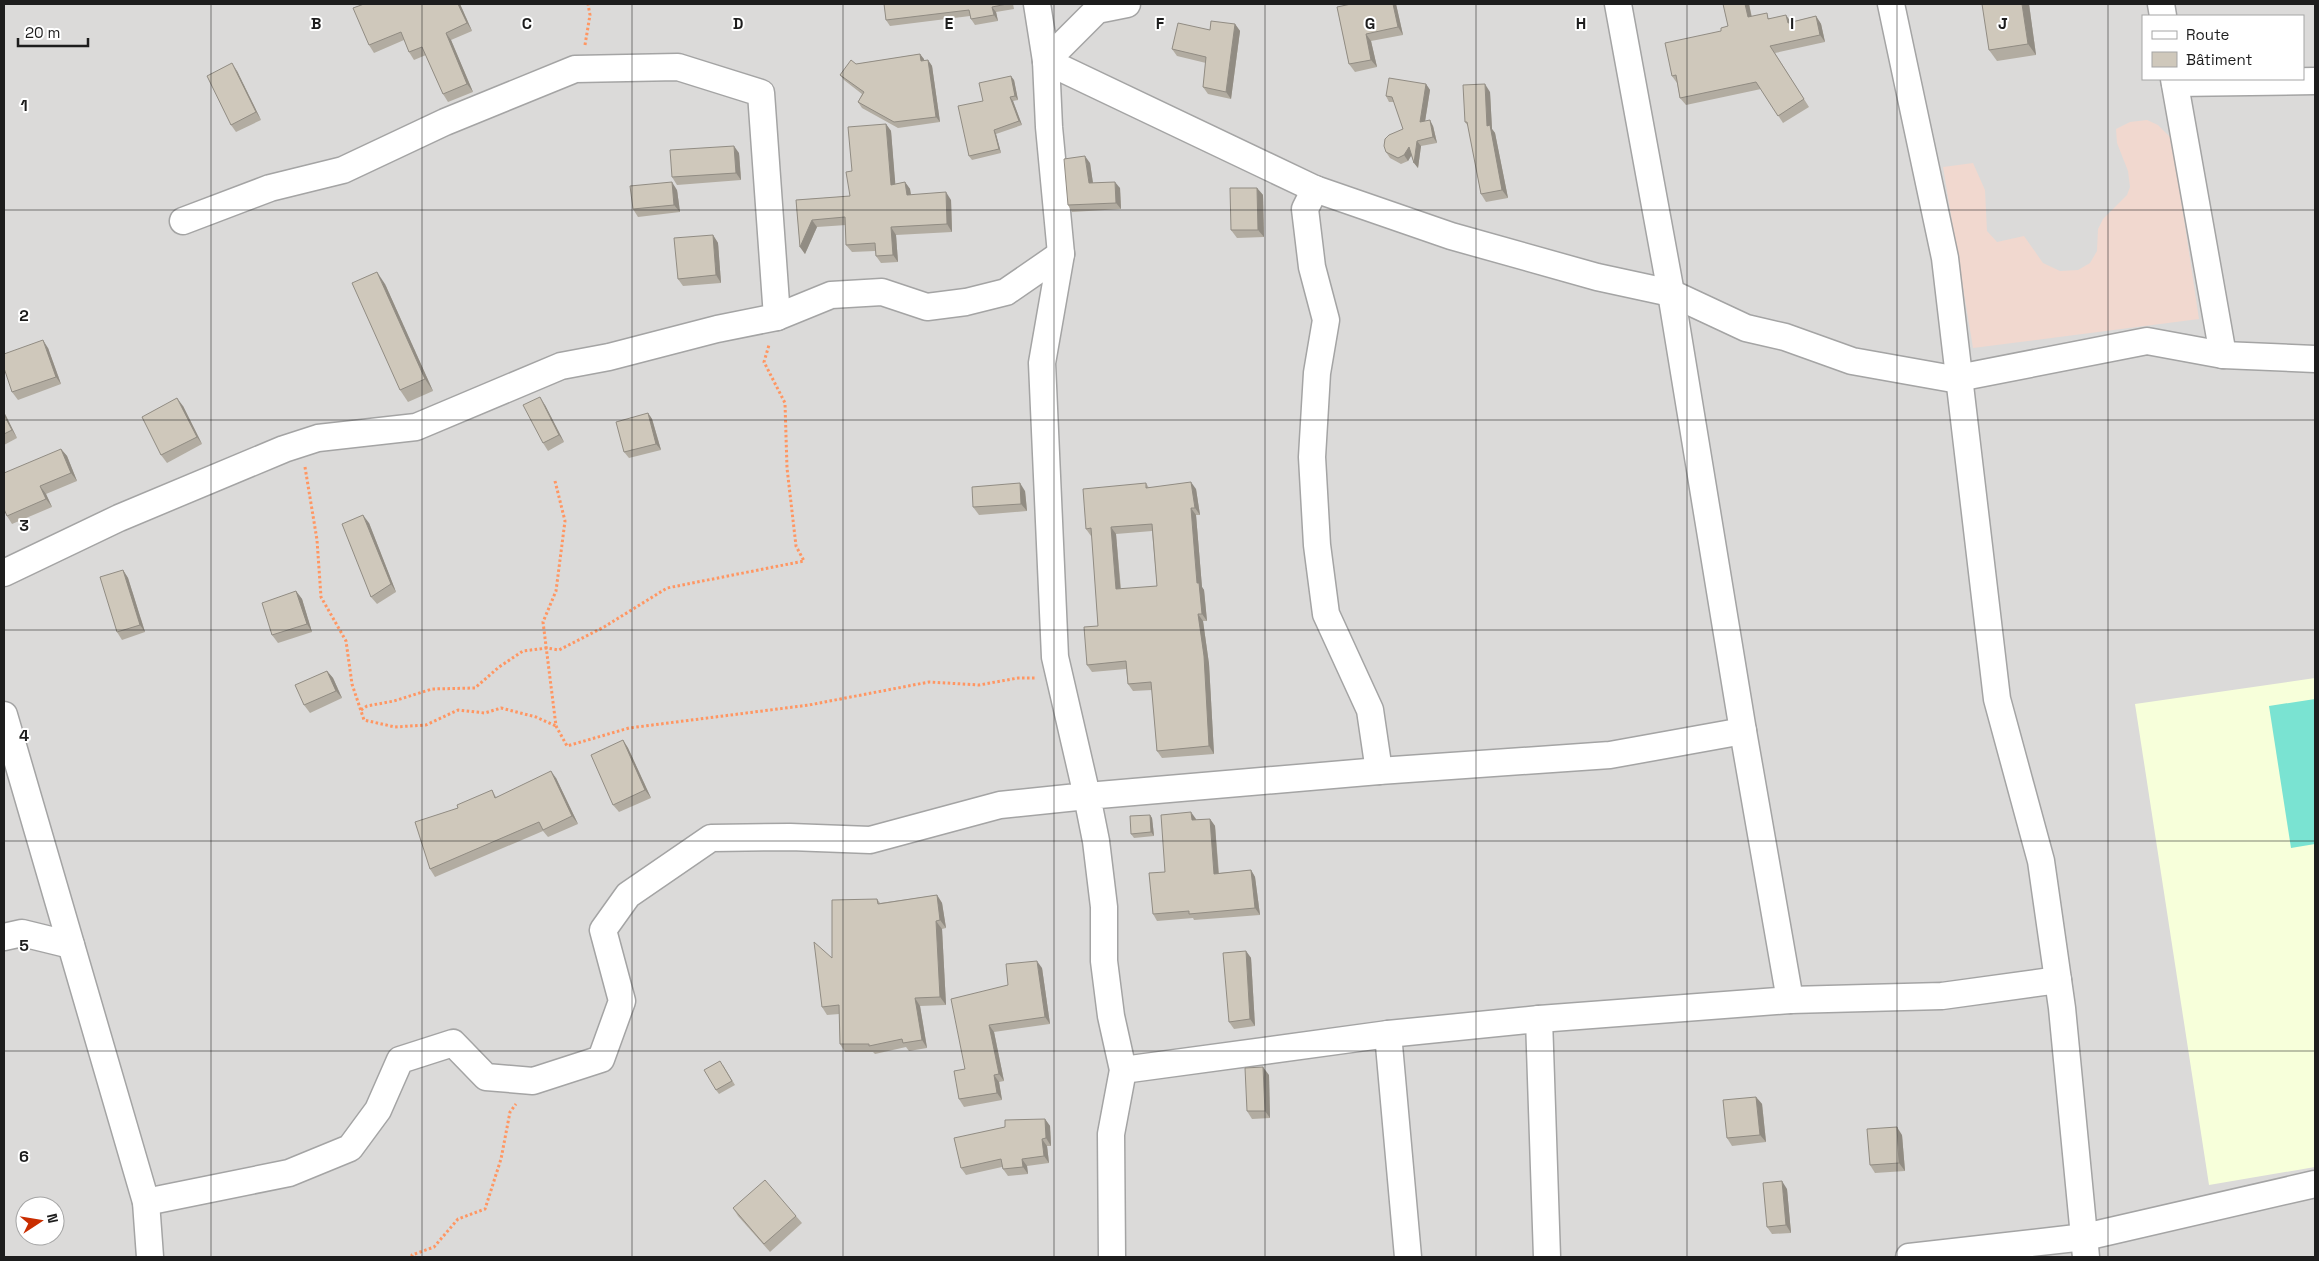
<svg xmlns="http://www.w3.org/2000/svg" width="2319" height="1261" font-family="'Space Grotesk',sans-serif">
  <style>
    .residential { fill: #dbdad9; fill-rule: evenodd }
    .commercial { fill: #f1d8cf }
    .education { fill: #f7ffda }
    .pitch { fill: #7ae3d2 }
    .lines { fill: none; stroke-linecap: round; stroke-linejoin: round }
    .minor-casing { stroke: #a4a4a4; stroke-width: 29 }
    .path { stroke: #ff9662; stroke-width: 3; stroke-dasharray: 2.5 2.5; stroke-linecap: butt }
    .minor { stroke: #fff; stroke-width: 26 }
    .wall { fill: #b2aca1; fill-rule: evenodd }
    .shaded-wall { fill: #918c83 }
    .building { fill: #cfc8bb; stroke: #918c83; fill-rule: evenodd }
    .grid { fill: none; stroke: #1d1d1d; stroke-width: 1; stroke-opacity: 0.55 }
    .grid-label { font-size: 16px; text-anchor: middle; font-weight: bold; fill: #1d1d1d; stroke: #fff; stroke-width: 4; stroke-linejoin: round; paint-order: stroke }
  </style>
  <rect width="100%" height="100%" fill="#efede2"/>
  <path class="residential" d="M 4,4 L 2315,4 L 2315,1257 L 4,1257 ZM 2143,16 L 2303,16 L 2303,79 L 2143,79 ZM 25,1206 L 55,1206 L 55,1236 L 25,1236 Z"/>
  <polygon class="commercial" points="2147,120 2158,125 2172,139 2199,319 1973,348 1943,167 1973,163 1985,190 1987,231 1997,242 2024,236 2043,263 2060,271 2078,270 2090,263 2097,251 2098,229 2103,219 2127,195 2130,187 2128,171 2117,143 2116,129 2130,122"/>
  <polygon class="education" points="2315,678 2315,1167 2209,1185 2135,704"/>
  <polygon class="pitch" points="2315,699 2315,844 2291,848 2269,706"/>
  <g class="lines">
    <g class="minor-casing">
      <g id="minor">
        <polyline points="1618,4 1671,293 1743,731 1790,1000"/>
        <polyline points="1891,4 1945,258 1997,699 2041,861 2062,1008 2086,1257"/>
        <polyline points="2161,4 2163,16"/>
        <polyline points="1046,61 1315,189 1451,236 1597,277 1671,293 1746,328 1785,337 1852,361 1953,379 2147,341 2223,355 2315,359"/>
        <polyline points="1046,61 1097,10 1127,4"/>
        <polyline points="2174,79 2223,355"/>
        <polyline points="2175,83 2315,81"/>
        <polyline points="1315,189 1305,209 1312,267 1326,320 1317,373 1312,457 1317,545 1326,614 1370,710 1379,771"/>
        <polyline points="183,221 270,188 343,170 445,122 575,69 678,67 761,93 777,317"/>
        <polyline points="4,573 119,518 284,449 318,438 416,427 561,366 609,357 717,329 777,317 831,295 882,292 927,307 966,302 1006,292 1061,254"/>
        <polyline points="4,715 146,1202 150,1257"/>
        <polyline points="4,937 22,933 71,945"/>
        <polyline points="1539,1019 1547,1257"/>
        <polyline points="1388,1034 1408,1257"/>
        <polyline points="1123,1070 1388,1034 1539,1019 1790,1000 1942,996 2058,980"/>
        <polyline points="146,1202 289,1173 350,1148 378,1110 400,1060 453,1043 486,1077 533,1081 601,1059 622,1001 603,930 628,895 711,838 790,837 870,840 1000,805 1087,796 1055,657 1042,363 1061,254 1049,127 1046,61 1037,4"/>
        <polyline points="1112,1257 1111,1134 1123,1070 1111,1016 1104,961 1104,907 1096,841 1087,796 1379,771 1610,755 1743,731"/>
        <polyline points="1909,1257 2085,1237 2315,1184"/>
      </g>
    </g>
    <g class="path">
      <polyline points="585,45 590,15 588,4"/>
      <polyline points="305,467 317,540 321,597 346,641 352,684 364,720 395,727 426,725 458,710 485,713 501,708 536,717 556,726"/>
      <polyline points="555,481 565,521 556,591 543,622 556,726 567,746 629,728 809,705 929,682 979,685 1018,678 1036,678"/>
      <polyline points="361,710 367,706 394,701 432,689 475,688 499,667 523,651 547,648 559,650 604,627 667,588 804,561 796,546 787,468 785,403 764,362 769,345"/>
      <polyline points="412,1257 412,1255 434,1247 458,1219 485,1209 501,1159 510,1112 516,1104"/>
    </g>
    <use href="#minor" class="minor"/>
  </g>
  <g class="wall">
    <polygon points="460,4 472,31 451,40 473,92 448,102 443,94 426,55 414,60 409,52 404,40 374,53 369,45"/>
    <polygon points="884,4 1013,4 1014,9 996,12 998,21 975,25 971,19 970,16 890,26 886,20"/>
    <polygon points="1396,4 1403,35 1371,41 1377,67 1355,72 1349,64 1337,7"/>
    <polygon points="1723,4 1749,4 1752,17 1770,18 1791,22 1816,16 1821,24 1825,42 1775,53 1809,107 1783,123 1761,89 1686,105 1680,98 1677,83 1672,76 1721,31 1728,26"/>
    <polygon points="2029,4 2036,55 1997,61 1989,50"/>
    <polygon points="1235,24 1240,31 1231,99 1208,94 1203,87 1206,63 1177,56 1172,49 1210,30"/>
    <polygon points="920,54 924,60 928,60 932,66 940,122 898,128 862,108 858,102 862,94 844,80 840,75 856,64"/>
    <polygon points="237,71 261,120 236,132 231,125"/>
    <polygon points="1014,80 1018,100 1013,101 1022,125 996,134 1001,153 972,160 969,156 983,101"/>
    <polygon points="1426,84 1430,90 1425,121 1433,126 1437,143 1421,146 1418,168 1414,163 1411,155 1408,161 1401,164 1390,158 1386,152 1403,129 1394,102 1389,102 1386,96"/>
    <polygon points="1490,92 1492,129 1495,133 1508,198 1486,202 1481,194 1468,126 1465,122"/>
    <polygon points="886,124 891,131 895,184 905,182 910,189 911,195 951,200 952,232 896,235 898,262 881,263 876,256 875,251 852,252 846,245 846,225 817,227 805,254 800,247 796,200 850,196"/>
    <polygon points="739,153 741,180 677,185 672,177"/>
    <polygon points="1090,163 1093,183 1120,188 1121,209 1072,212 1068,205"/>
    <polygon points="1257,188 1263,195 1264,237 1237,238 1231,230"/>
    <polygon points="677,190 680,212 638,217 633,209"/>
    <polygon points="713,235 718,243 721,283 683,286 678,279"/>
    <polygon points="385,284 433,391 408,402 400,390"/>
    <polygon points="48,348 61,384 18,400 12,392"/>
    <polygon points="545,405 564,442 548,451 543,443"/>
    <polygon points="183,406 202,444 167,463 161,455"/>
    <polygon points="4,412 17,438 4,445"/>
    <polygon points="648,413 652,419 661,450 629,458 624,452"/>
    <polygon points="61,449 67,456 77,481 46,494 52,507 12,524 7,516"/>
    <path d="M 1146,483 L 1149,488 L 1196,489 L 1200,515 L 1196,515 L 1202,587 L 1204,590 L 1207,621 L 1203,621 L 1209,664 L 1214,754 L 1162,758 L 1157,751 L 1152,690 L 1133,691 L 1128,684 L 1126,669 L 1092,672 L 1087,665 L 1098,626 L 1092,536 L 1091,536 L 1086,529 ZM 1152,531 L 1157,586 L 1121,589 L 1116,534 Z"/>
    <polygon points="1025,491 1027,511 979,515 973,507"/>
    <polygon points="369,523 396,592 377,604 371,597"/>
    <polygon points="123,570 128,578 145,632 122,640 117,632"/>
    <polygon points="296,591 302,599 312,632 278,643 272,635"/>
    <polygon points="327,671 333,678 342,698 310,713 304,705"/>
    <polygon points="623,740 628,748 651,798 619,812 613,805"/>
    <polygon points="556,778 578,824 548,837 543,831 435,877 430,869 492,790 496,797"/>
    <polygon points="1150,815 1152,818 1154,836 1134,838 1131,834"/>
    <polygon points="1210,819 1215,826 1219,873 1251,870 1255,877 1260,915 1194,920 1193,918 1157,921 1153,914 1165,872 1196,820"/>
    <polygon points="937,895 942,903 946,928 942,929 946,1005 920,1006 927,1048 909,1051 906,1047 875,1054 873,1052 845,1052 840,1044 839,1014 827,1015 822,1007 832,958 877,899 880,903"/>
    <polygon points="1246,951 1251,958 1255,1026 1234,1029 1229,1022"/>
    <polygon points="1042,968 1050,1024 994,1032 1004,1081 999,1082 1002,1100 964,1107 959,1099 965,1069 1008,985"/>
    <polygon points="723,1065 735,1085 719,1094 716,1090"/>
    <polygon points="1269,1075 1270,1118 1252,1119 1247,1111"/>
    <polygon points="1756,1097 1762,1104 1766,1142 1732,1146 1727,1138"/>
    <polygon points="1045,1119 1050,1126 1051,1146 1047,1146 1049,1163 1027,1166 1028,1174 1008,1176 1003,1169 1002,1167 966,1175 961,1168"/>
    <polygon points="1902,1135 1905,1171 1875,1173 1870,1165"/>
    <polygon points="1787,1189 1791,1233 1772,1234 1767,1227"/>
    <polygon points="733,1208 796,1216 802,1223 770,1252 738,1216"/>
  </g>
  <g class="shaded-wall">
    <polygon points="458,4 460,4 472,31 467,23"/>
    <polygon points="1393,4 1396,4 1403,35 1398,27"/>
    <polygon points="1745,4 1749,4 1753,25 1748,17"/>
    <polygon points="2022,4 2029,4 2036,55 2028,44"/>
    <polygon points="992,7 996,12 998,21 994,15"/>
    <polygon points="1786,15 1791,22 1788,23"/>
    <polygon points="1816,16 1821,24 1825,42 1820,35"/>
    <polygon points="1235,24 1240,31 1231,99 1226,92"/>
    <polygon points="446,33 451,40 473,92 467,84"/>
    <polygon points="1366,34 1371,41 1377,67 1371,60"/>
    <polygon points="920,54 924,59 925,66 921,61"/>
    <polygon points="928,60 932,66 940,122 936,117"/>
    <polygon points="232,63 237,71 261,120 256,112"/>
    <polygon points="1011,76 1014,80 1018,100 1015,96"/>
    <polygon points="1426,84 1430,90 1424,128 1420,122"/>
    <polygon points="1485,84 1490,92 1492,129 1495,133 1508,198 1502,190 1487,126"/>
    <polygon points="1010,97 1013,101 1022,125 1019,121"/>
    <polygon points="1430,120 1433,126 1437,143 1433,137"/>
    <polygon points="886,124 891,131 896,192 891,185"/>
    <polygon points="994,130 996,134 1001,153 999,149"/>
    <polygon points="1417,141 1421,146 1418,168 1414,163"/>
    <polygon points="734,146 739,153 741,180 736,173"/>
    <polygon points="1409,147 1413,153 1408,161 1404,155"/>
    <polygon points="1085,156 1090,163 1094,190 1089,183"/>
    <polygon points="672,182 677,190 680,212 674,205"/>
    <polygon points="905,182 910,189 912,202 907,195"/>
    <polygon points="1115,182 1120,188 1121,209 1116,203"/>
    <polygon points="1257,188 1263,195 1264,237 1258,230"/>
    <polygon points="946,192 951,200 952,232 947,224"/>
    <polygon points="812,220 817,227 805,254 800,247"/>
    <polygon points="891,227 896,235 898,262 893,255"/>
    <polygon points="713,235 718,243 721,283 716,275"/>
    <polygon points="377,272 385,284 433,391 425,379"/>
    <polygon points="43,340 48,348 61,384 56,377"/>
    <polygon points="540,397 545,405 564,442 559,435"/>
    <polygon points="177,398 183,406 202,444 197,437"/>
    <polygon points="4,412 17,438 12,430 4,415"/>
    <polygon points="648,413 652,419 661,450 656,444"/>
    <polygon points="61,449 67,456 77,481 71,473"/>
    <polygon points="1191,482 1196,489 1200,515 1195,508"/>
    <polygon points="1020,483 1025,491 1027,511 1021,504"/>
    <polygon points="40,486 46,494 52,507 46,499"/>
    <polygon points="1191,508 1196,515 1202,587 1204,590 1207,621 1202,614 1197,583"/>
    <polygon points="363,515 369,523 396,592 391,584"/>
    <polygon points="1111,527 1116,534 1121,596 1116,589"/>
    <polygon points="123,570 128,578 145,632 140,625"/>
    <polygon points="296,591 302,599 312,632 307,624"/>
    <polygon points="1198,614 1203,621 1209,664 1214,754 1209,746"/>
    <polygon points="327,671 333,678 342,698 336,691"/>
    <polygon points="623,740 628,748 651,798 645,790"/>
    <polygon points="551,771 556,778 578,824 572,816"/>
    <polygon points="1191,812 1196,819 1197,827 1192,820"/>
    <polygon points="1150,815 1152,818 1154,836 1151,832"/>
    <polygon points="1210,819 1215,826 1219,881 1214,874"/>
    <polygon points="1251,870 1255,877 1260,915 1255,908"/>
    <polygon points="937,895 942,903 946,928 940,920"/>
    <polygon points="936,921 942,929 946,1005 940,997"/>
    <polygon points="1246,951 1251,958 1255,1026 1250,1019"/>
    <polygon points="1037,961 1042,968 1050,1024 1045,1017"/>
    <polygon points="915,998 920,1006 927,1048 922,1040"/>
    <polygon points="989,1025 994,1032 1004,1081 999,1074"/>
    <polygon points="1263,1067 1269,1075 1270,1118 1265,1111"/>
    <polygon points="994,1075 999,1082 1002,1100 997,1093"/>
    <polygon points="1756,1097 1762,1104 1766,1142 1760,1135"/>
    <polygon points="1045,1119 1050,1126 1051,1146 1046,1138"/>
    <polygon points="1897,1127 1902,1135 1905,1171 1899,1163"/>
    <polygon points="1042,1139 1047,1146 1049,1163 1044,1156"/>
    <polygon points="1022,1159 1027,1166 1028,1174 1023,1167"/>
    <polygon points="1782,1181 1787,1189 1791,1233 1786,1225"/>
  </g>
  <g class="building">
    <polygon points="364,4 458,4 467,23 446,33 467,84 443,94 422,47 409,52 401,32 369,45 353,8"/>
    <polygon points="884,4 1007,4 992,7 994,15 971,19 969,10 886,20"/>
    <polygon points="1351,4 1393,4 1398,27 1366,34 1371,60 1349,64 1337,7"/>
    <polygon points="1723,4 1745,4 1748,17 1767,13 1768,19 1786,15 1788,23 1816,16 1820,35 1770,46 1804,99 1778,116 1756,82 1680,98 1676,75 1672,76 1665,43 1721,31 1721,28 1728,26"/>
    <polygon points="1982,4 2022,4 2028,44 1989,50"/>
    <polygon points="1211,21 1235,24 1226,92 1203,87 1206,57 1172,49 1178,23 1210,30"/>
    <polygon points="920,54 921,61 928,60 936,117 894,122 858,102 864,92 840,75 851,60 856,64"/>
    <polygon points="232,63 256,112 231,125 207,76"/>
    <polygon points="1011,76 1015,96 1010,97 1019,121 994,130 999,149 969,156 958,106 983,101 979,83"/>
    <polygon points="1389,78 1426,84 1420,122 1430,120 1433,137 1417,141 1414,163 1409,147 1404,155 1398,158 1386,152 1384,146 1385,139 1389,135 1403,129 1392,97 1386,96"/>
    <polygon points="1485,84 1487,126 1490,125 1502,190 1481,194 1467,122 1465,122 1463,85"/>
    <polygon points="886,124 891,185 905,182 907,195 946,192 947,224 891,227 893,255 876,256 875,243 846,245 845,217 812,220 800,247 796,200 850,196 846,172 852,171 848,127"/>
    <polygon points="734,146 736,173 672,177 670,150"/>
    <polygon points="1085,156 1089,183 1115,182 1116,203 1068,205 1064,159"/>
    <polygon points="672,182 674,205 633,209 630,186"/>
    <polygon points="1230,188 1257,188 1258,230 1231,230"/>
    <polygon points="713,235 716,275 678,279 674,238"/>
    <polygon points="377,272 425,379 400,390 352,283"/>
    <polygon points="43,340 56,377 12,392 4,368 4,354"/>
    <polygon points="540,397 559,435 543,443 523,405"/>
    <polygon points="177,398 197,437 161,455 142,417"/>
    <polygon points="648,413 656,444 624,452 616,422"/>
    <polygon points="4,415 12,430 4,434"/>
    <polygon points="61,449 71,473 40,486 46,499 7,516 4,509 4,473"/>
    <path d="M 1191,482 L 1195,508 L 1191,508 L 1197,583 L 1199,583 L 1202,614 L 1198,614 L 1204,656 L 1209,746 L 1157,751 L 1151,682 L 1128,684 L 1126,661 L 1087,665 L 1084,627 L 1098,626 L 1091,528 L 1086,529 L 1083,489 L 1146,483 L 1146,488 ZM 1152,524 L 1157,586 L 1116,589 L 1111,527 Z"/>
    <polygon points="1020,483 1021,504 973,507 972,487"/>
    <polygon points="363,515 391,584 371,597 342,524"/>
    <polygon points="123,570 140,625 117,632 100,577"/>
    <polygon points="296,591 307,624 272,635 262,603"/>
    <polygon points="327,671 336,691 304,705 295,685"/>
    <polygon points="623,740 645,790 613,805 591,755"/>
    <polygon points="551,771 572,816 543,830 539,822 430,869 415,822 458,808 457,805 492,790 495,798"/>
    <polygon points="1191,812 1192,820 1210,819 1214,874 1251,870 1255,908 1189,914 1189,911 1153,914 1149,873 1165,872 1161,815"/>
    <polygon points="1150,815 1151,832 1131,834 1130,816"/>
    <polygon points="937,895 940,920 936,921 940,997 915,998 922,1040 903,1043 902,1039 869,1046 869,1044 840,1044 839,1005 822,1007 814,942 832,958 832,900 877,899 878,904"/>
    <polygon points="1246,951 1250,1019 1229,1022 1223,953"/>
    <polygon points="1037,961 1045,1017 989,1025 999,1074 994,1075 997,1093 959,1099 954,1071 965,1069 951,999 1008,985 1006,964"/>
    <polygon points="720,1061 732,1081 716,1090 704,1070"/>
    <polygon points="1263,1067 1265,1111 1247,1111 1245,1068"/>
    <polygon points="1756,1097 1760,1135 1727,1138 1723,1100"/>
    <polygon points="1045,1119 1046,1138 1042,1139 1044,1156 1022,1159 1023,1167 1003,1169 1001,1159 961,1168 954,1138 1005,1127 1005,1120"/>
    <polygon points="1897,1127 1899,1163 1870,1165 1867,1129"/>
    <polygon points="765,1180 796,1216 764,1244 733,1208"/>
    <polygon points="1782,1181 1786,1225 1767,1227 1763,1183"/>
  </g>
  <path class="grid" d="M 211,4 L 211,1257M 422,4 L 422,1257M 632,4 L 632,1257M 843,4 L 843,1257M 1054,4 L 1054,1257M 1265,4 L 1265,1257M 1476,4 L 1476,1257M 1687,4 L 1687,1257M 1897,4 L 1897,1257M 2108,4 L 2108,1257M 4,210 L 2315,210M 4,420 L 2315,420M 4,630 L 2315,630M 4,841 L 2315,841M 4,1051 L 2315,1051"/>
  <g class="grid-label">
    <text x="316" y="29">B</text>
    <text x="527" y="29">C</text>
    <text x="738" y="29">D</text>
    <text x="949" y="29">E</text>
    <text x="1160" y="29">F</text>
    <text x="1370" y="29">G</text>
    <text x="1581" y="29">H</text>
    <text x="1792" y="29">I</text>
    <text x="2003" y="29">J</text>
    <text x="24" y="111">1</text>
    <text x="24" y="321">2</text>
    <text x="24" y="531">3</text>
    <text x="24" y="741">4</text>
    <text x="24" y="951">5</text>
    <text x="24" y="1162">6</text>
  </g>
  <rect width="2319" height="1261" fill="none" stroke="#1d1d1d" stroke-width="10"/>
  <rect x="2142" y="15" width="162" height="65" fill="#ffffff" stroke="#a5a5a5"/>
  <rect x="2152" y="31" width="25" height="8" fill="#ffffff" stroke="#a5a5a5"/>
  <text x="2186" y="40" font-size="15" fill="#1d1d1d">Route</text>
  <rect x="2152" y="52" width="25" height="15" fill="#cfc8bb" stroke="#a5a5a5"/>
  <text x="2186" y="65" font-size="15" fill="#1d1d1d">Bâtiment</text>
  <g transform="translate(40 1221) rotate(78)"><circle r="24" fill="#ffffff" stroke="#a5a5a5"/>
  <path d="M0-4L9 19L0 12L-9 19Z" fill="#c92d00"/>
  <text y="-8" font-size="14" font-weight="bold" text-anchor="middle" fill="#1d1d1d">N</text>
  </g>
  <path d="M18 38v8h70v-8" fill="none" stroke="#1d1d1d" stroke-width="2.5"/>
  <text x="25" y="38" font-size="15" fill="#1d1d1d" stroke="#ffffff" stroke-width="4" paint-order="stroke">20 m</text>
</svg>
